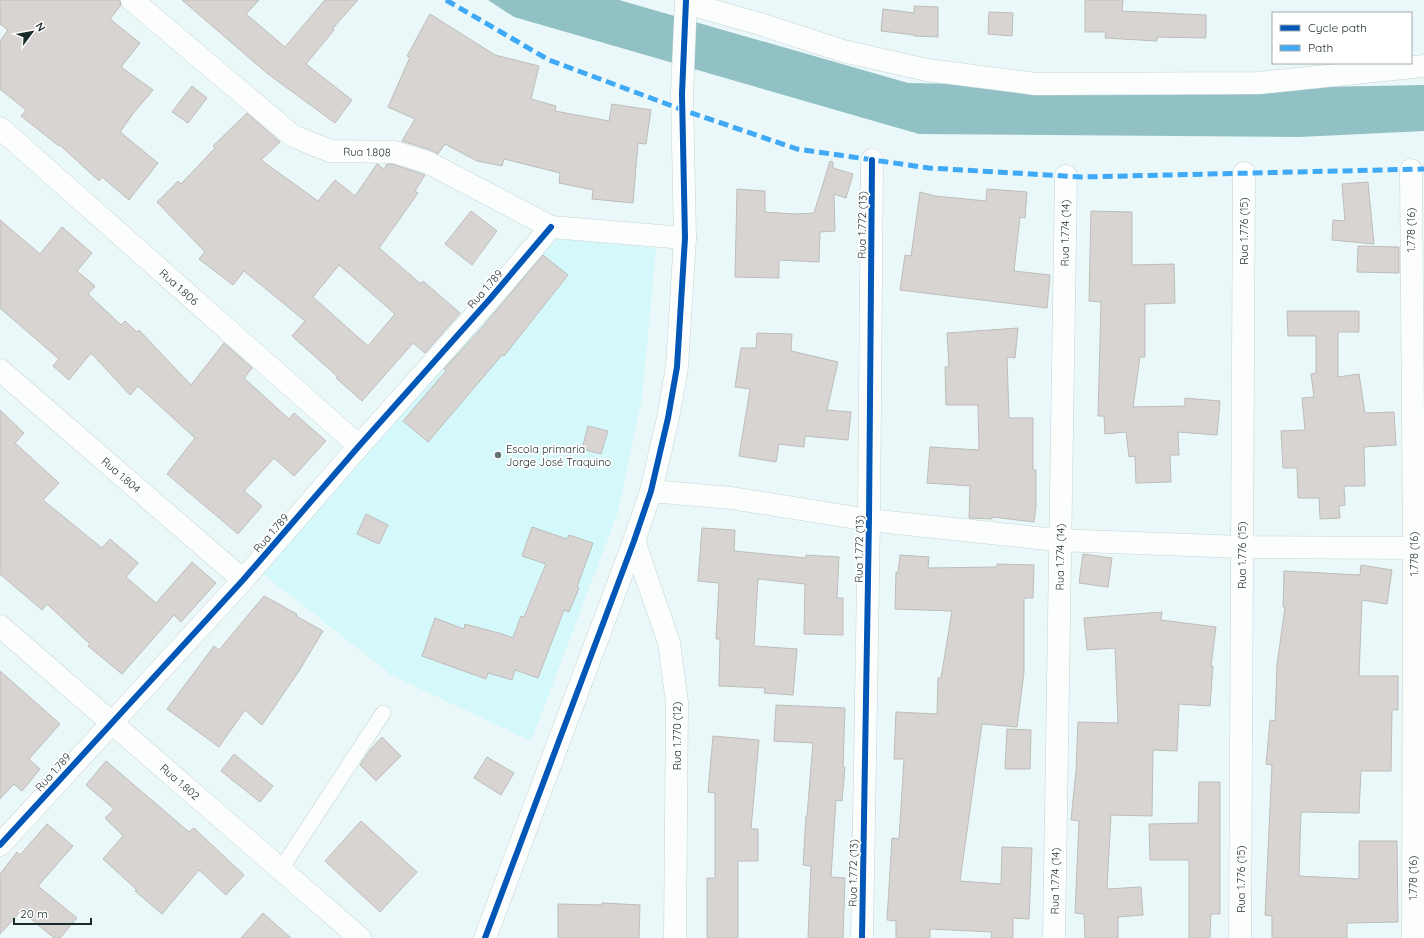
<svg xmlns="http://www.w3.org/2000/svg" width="1424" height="938" font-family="Quicksand,sans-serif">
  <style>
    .built { fill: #d5f8fb }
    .water { fill: #92c1c5 }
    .building { fill: #d8d4d2; stroke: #bdbdbb; fill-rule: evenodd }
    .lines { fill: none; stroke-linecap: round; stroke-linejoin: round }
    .service-casing { stroke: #c6d4d5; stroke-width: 16 }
    .minor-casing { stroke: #c6d4d5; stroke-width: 23 }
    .tertiary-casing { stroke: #c6d4d5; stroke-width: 23 }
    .service { stroke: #fcfefe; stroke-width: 15 }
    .minor { stroke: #fcfefe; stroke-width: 22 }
    .tertiary { stroke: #fcfefe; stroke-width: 22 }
    .quiet { stroke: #3fa9f5; stroke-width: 5; stroke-dasharray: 10 5; stroke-linecap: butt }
    .cycleway-casing { stroke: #fff; stroke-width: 8 }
    .cycleway { stroke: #0057b8; stroke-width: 6 }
    .poi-dot { fill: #637273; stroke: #fff; stroke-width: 1.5 }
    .labels { text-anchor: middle; stroke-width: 3.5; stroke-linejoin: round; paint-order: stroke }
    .street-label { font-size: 11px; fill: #1a2a2b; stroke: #fff }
    .poi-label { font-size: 11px; fill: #1a2a2b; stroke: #fff; text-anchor: start }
  </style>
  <rect width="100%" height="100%" fill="#eaf8f9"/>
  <polygon class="built" points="554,238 656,248 642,398 618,512 531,741 393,676 263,574"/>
  <polygon class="water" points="488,0 619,0 908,83 1226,89 1424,85 1424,131 1299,137 919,134 514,17"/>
  <g class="building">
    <polygon points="0,0 120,0 121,5 110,19 140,43 121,67 153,90 132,115 120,132 158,163 129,200 102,177 99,181 60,145 59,146 21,116 26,110 0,89 0,41 8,30 0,24"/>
    <polygon points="182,0 259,0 246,14 285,47 325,0 358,0 333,28 334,30 306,64 352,100 335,123 268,74"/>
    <polygon points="1085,0 1123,0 1122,11 1206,15 1206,38 1157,37 1157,41 1105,38 1106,32 1085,32"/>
    <polygon points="914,6 938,7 938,37 914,36 914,35 881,31 883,9 914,13"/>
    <polygon points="989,12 1013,13 1012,36 988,34"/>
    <polygon points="430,14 495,55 539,66 531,99 556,106 555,111 609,121 612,104 651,110 646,144 638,143 633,203 592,199 593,190 559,183 560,173 504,159 502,166 477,161 445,144 438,154 431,150 402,141 415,119 388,107 410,57 407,56"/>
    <polygon points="192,86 207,98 188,123 172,112"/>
    <path d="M 247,113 L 280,142 L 261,160 L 318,201 L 335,180 L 355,196 L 377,164 L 384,169 L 387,164 L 392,164 L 425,175 L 415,191 L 418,193 L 379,248 L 421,284 L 423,281 L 460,313 L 425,353 L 413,343 L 362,401 L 336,378 L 338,377 L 292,336 L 305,321 L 244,271 L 233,285 L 199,259 L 205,252 L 157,202 L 178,181 L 181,184 L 215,148 L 213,146 ZM 339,265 L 395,314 L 368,346 L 313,297 Z"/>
    <polygon points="830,161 833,162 833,168 853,174 846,198 834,194 835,231 820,232 819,262 779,260 779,278 735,277 737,189 765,191 765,212 796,214 814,213"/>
    <polygon points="1368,182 1374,244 1332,240 1333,220 1345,221 1342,184"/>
    <polygon points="987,189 1027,192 1025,218 1020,217 1014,271 1050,275 1047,308 900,290 905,255 911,256 920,192 935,196 986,201"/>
    <polygon points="471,211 497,231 472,265 445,244"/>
    <polygon points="1091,211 1132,212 1132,265 1174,264 1175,303 1145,304 1145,357 1140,357 1133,407 1185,406 1185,398 1220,401 1217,435 1178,432 1179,455 1170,455 1171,482 1136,483 1135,456 1129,457 1126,432 1105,434 1104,416 1098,416 1101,302 1089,301"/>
    <polygon points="0,220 40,254 62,227 92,253 77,271 95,286 88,294 121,325 125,321 137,332 139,330 191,385 224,343 252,368 244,378 289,419 294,413 326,441 294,476 274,458 244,491 262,506 238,534 167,474 195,438 138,386 130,395 91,353 69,380 53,366 59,359 0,308"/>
    <polygon points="1358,246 1399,247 1399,273 1357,272"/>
    <polygon points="543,255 568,275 504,356 502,355 428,442 403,421 446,371 444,369 480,330"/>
    <polygon points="1287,311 1359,311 1359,332 1338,332 1338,377 1359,374 1365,413 1394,412 1396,445 1364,447 1365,486 1344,486 1345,505 1339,506 1340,518 1320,519 1319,498 1298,498 1297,468 1283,468 1281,431 1305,430 1302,398 1314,397 1311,374 1316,373 1316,336 1288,336"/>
    <polygon points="1018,328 1015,358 1007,357 1009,418 1033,418 1033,470 1036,470 1036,507 1034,522 992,517 992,519 969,518 970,486 927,483 930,447 979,450 978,405 946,405 945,367 949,367 947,333"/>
    <polygon points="757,333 792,334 791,351 838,362 827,410 851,412 848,440 805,436 804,447 779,444 776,462 739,456 750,389 735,387 741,348 756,348"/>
    <polygon points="0,410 24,433 15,443 59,483 43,500 102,548 110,539 138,563 126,577 156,603 192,562 216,583 181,622 174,615 122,674 88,646 90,644 47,604 42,610 0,574"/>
    <polygon points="588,426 608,431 601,454 582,449"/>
    <polygon points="366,514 388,525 379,544 357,534"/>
    <polygon points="532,527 567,539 569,535 593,543 577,587 579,588 569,612 564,610 538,678 515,670 512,680 488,673 486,679 422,656 435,618 464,629 465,624 502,634 513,638 521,616 524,617 546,564 522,556"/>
    <polygon points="702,528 735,530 734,551 806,558 806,555 839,557 837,598 843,598 843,635 804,634 805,584 758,579 754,646 797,649 793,695 764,693 765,688 719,686 720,639 716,639 719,583 698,581"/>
    <polygon points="1083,554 1112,558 1108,587 1079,583"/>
    <polygon points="900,555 929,557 928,568 997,567 997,564 1034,565 1033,598 1024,598 1024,672 1017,727 982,724 960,881 1001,884 1002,847 1032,848 1029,919 1013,918 1013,938 991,938 992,932 930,929 930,938 896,938 896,921 887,920 892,838 899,839 904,759 894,759 896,712 937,714 938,678 941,678 952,611 895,609 896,572 898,573"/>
    <polygon points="1361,565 1392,570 1387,604 1362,600 1359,676 1398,676 1398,710 1392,710 1391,771 1361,771 1359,813 1301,812 1299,876 1359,879 1359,841 1397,841 1398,922 1347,923 1347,938 1272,938 1272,916 1265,915 1272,765 1266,764 1270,720 1275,721 1277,665 1285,607 1283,607 1284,571 1360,575"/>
    <polygon points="264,596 297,614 296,616 323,631 299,671 262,725 245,710 219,747 167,709 214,646 219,650"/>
    <polygon points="1162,612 1161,620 1216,627 1211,666 1213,666 1210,706 1179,704 1177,751 1153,750 1152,816 1111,815 1107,889 1141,887 1143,915 1118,917 1118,938 1085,938 1084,914 1075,913 1079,821 1071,820 1076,771 1078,722 1118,723 1115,648 1087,650 1084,618"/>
    <polygon points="0,671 60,724 29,759 40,769 22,791 14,784 0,799"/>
    <polygon points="776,705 845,708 843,767 845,767 842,801 836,800 831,877 845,878 843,938 808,938 811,866 803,865 806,816 807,816 813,743 774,741"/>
    <polygon points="1007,729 1031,730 1030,769 1005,769"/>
    <polygon points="713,736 759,740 751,829 758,829 758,861 738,861 738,938 707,938 707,878 715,878 715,793 708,792"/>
    <polygon points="382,737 401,756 376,781 360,765 370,750"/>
    <polygon points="234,754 273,786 260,802 221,771"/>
    <polygon points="487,757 514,773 501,795 474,778"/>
    <polygon points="106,761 189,832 194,828 244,875 226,895 199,870 162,914 135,891 137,890 103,859 123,836 105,818 114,809 86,785"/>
    <polygon points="1199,782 1220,782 1220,914 1211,914 1210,938 1189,938 1189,860 1150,860 1149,824 1198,823"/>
    <polygon points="361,821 417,872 380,912 325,861"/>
    <polygon points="47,824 73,846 38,886 77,918 60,938 54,938 21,911 0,934 0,874 17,852 20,855"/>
    <polygon points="602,903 640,905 639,938 558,938 558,904 602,905"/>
    <polygon points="263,913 291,938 241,938"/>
  </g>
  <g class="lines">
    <g class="service-casing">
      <polyline id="service" points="281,869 383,713"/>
    </g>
    <g class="minor-casing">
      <g id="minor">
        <polyline points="132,0 293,136 330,151 394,152 427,162 551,227 685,238"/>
        <polyline points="686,3 760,24 843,51 927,70 1036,84 1259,83 1424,66"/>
        <polyline points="0,128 359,446"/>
        <polyline points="1411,170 1414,548 1413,938"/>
        <polyline points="0,370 243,580"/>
        <polyline points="651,491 731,498 869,520 1056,540 1242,547 1424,548"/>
        <polyline points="634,541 669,643 677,702 675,938"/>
        <polyline points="0,626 360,938"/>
        <polyline points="0,845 243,580 359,446 489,300 551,227"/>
        <polyline points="862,938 869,520 872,160"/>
        <polyline points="1054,938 1066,176"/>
        <polyline points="1240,938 1244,173"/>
      </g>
    </g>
    <g class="tertiary-casing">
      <polyline id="tertiary" points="485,938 634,541 651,491 668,418 677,367 685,238 682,94 686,0"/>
    </g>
    <use href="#service" class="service"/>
    <use href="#minor" class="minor"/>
    <use href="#tertiary" class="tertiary"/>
    <polyline class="quiet" points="446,0 549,60 683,110 797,149 929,168 1082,177 1424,169"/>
    <g class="cycleway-casing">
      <g id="cycleway">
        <polyline points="0,845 243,580 359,446 489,300 551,227"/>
        <polyline points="485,938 634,541 651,491 668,418 677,367 685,238 682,94 686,0"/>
        <polyline points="862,938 869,520 872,160"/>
      </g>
    </g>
    <use href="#cycleway" class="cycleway"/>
  </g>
  <circle class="poi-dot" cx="498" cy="455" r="4"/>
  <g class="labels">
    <g class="street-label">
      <text transform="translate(367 152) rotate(1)" y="4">Rua 1.808</text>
      <text transform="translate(862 225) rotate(-89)" y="4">Rua 1.772 (13)</text>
      <text transform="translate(1411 230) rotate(-90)" y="4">1.778 (16)</text>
      <text transform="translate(1244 231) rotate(-90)" y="4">Rua 1.776 (15)</text>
      <text transform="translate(1065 233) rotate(-89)" y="4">Rua 1.774 (14)</text>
      <text transform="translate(179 287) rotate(42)" y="4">Rua 1.806</text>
      <text transform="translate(485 289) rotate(-49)" y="4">Rua 1.789</text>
      <text transform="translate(121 475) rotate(41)" y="4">Rua 1.804</text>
      <text transform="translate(271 533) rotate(-49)" y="4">Rua 1.789</text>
      <text transform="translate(859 549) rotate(-89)" y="4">Rua 1.772 (13)</text>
      <text transform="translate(1414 554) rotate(-90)" y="4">1.778 (16)</text>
      <text transform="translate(1242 555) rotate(-90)" y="4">Rua 1.776 (15)</text>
      <text transform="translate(1060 557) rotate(-89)" y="4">Rua 1.774 (14)</text>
      <text transform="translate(677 736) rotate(-90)" y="4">Rua 1.770 (12)</text>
      <text transform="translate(53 772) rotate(-48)" y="4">Rua 1.789</text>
      <text transform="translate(180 782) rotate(41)" y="4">Rua 1.802</text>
      <text transform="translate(853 873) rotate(-89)" y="4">Rua 1.772 (13)</text>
      <text transform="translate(1413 878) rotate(-90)" y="4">1.778 (16)</text>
      <text transform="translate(1241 879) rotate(-90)" y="4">Rua 1.776 (15)</text>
      <text transform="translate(1055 881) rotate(-89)" y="4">Rua 1.774 (14)</text>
    </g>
    <g class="poi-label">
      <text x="506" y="453">Escola primaria<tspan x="506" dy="13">Jorge José Traquino</tspan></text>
    </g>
  </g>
  <rect x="1272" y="12" width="140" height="52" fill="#ffffff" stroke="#a3aaaa"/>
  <rect x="1280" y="25" width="20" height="6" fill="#0057b8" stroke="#a3aaaa"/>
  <text x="1308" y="32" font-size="12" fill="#1a2a2b">Cycle path</text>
  <rect x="1280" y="45" width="20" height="6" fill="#3fa9f5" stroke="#a3aaaa"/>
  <text x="1308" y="52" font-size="12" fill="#1a2a2b">Path</text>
  <g transform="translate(32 32) rotate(58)" stroke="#ffffff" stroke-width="3" paint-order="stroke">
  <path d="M0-3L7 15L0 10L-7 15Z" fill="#1a2a2b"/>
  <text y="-6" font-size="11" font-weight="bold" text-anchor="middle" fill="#1a2a2b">N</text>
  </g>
  <path d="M14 918v6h77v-6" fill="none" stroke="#1a2a2b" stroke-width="2"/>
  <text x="20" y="918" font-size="12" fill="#1a2a2b" stroke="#ffffff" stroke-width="3" paint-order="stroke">20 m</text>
</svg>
